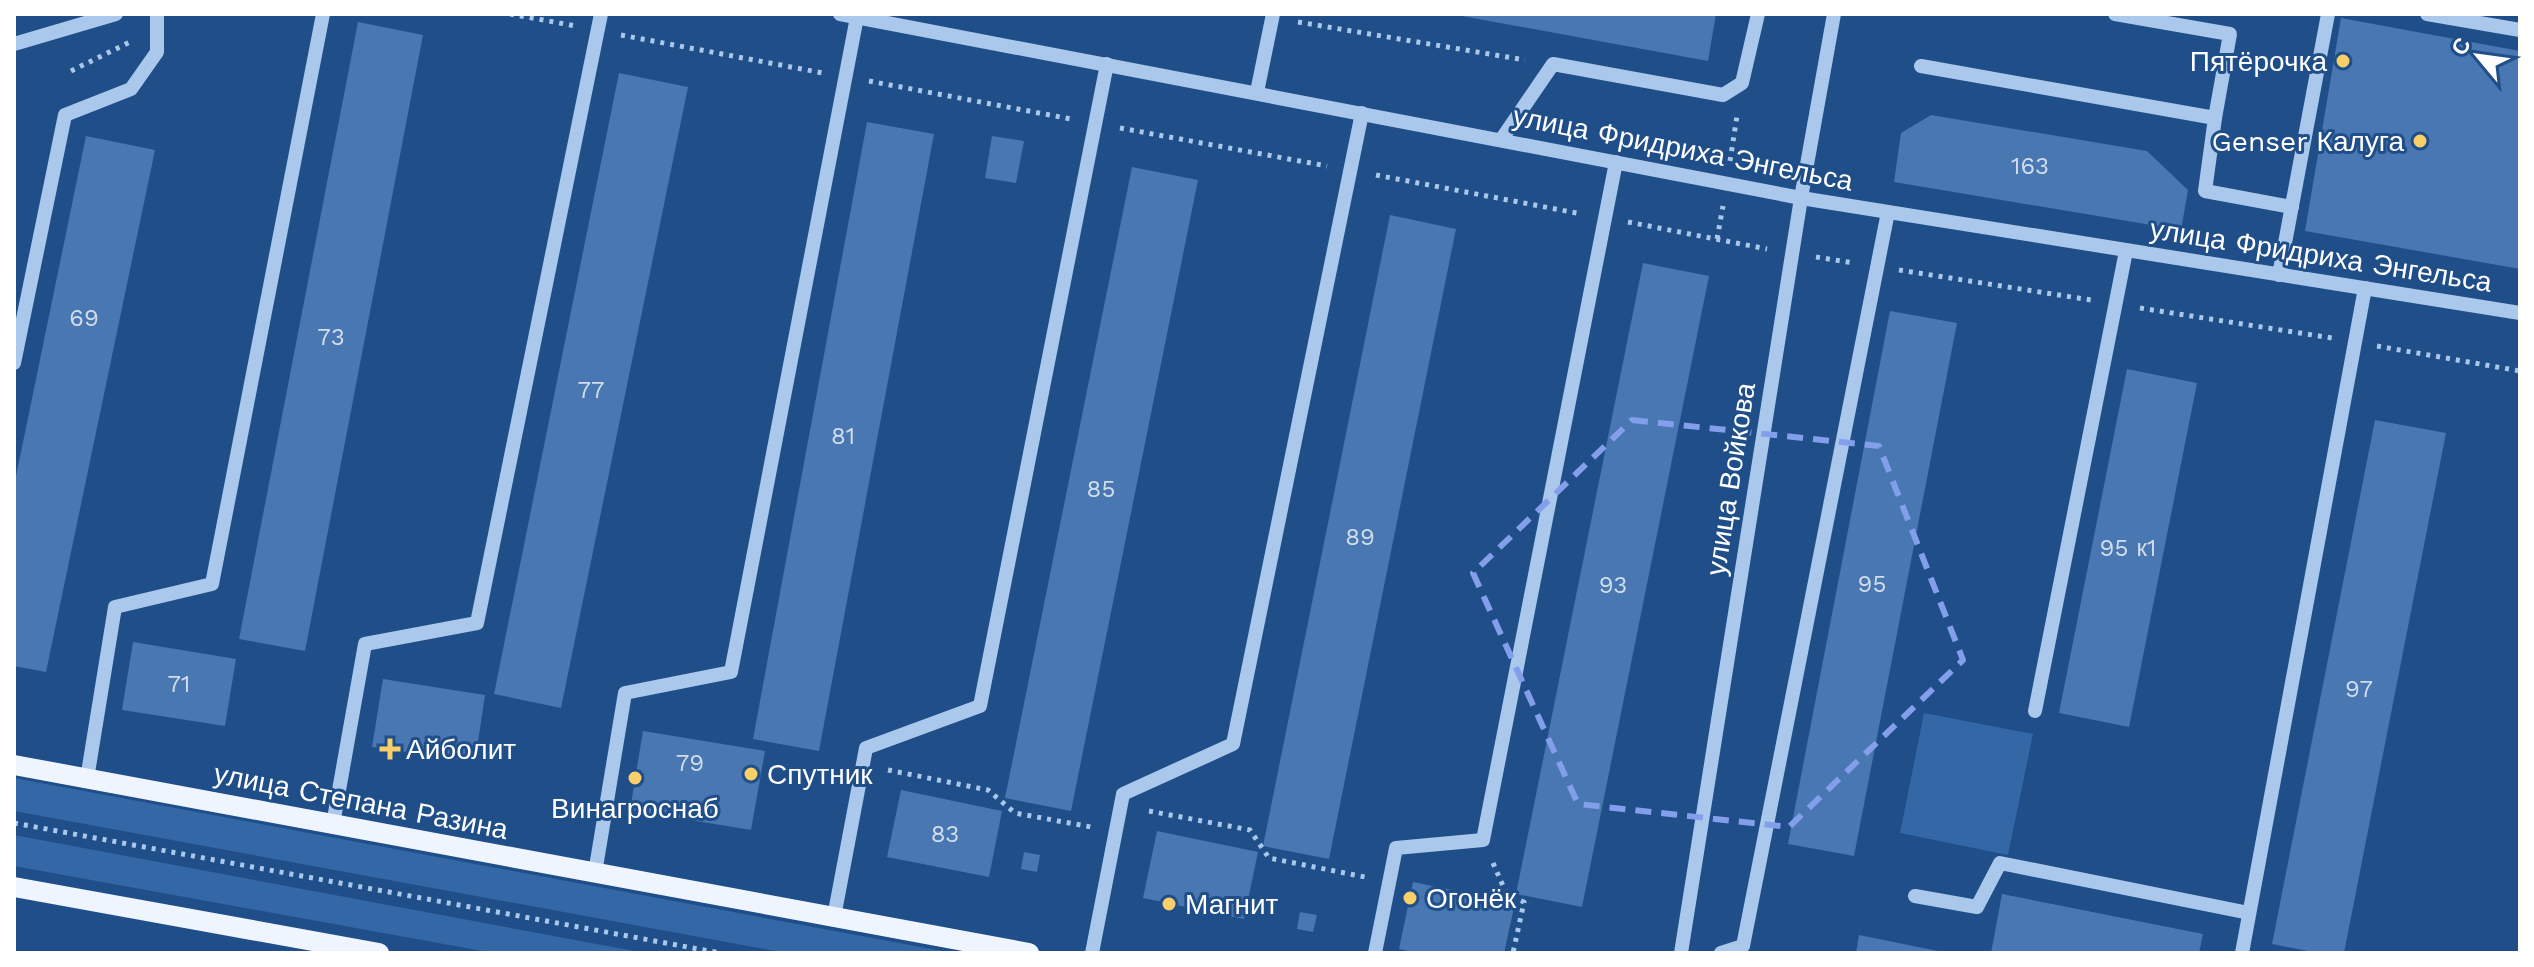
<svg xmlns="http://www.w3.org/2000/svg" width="2534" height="967" font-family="'Work Sans',sans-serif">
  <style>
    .green { fill: #3367a6 }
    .building { fill: #4877b1 }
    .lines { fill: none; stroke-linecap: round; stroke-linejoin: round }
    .path { stroke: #aac8eb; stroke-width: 5; stroke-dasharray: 4 6; stroke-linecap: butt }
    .minor { stroke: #aac8eb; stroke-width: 14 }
    .major { stroke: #eef5fe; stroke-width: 20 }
    .marked { fill: none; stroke: #839eea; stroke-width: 6; stroke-dasharray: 16 10; stroke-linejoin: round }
    .poi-dot { fill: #f9cf6a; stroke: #1f4e89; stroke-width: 3 }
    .labels { text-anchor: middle; stroke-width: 6; stroke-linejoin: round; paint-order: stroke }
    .number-label { font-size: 24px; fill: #d1ddec }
    .poi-label { font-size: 28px; fill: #fff; stroke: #1f4e89; text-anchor: start }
    .street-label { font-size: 28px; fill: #fff; stroke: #1f4e89 }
  </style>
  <rect width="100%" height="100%" fill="#1f4e89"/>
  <g class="green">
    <polygon points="1924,713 2033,734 2008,855 1900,833"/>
    <polygon points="14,778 953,953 786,953 14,811"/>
    <polygon points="14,835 645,953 493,953 14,866"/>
  </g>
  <g class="building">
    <polygon points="1451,14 1716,14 1708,61"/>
    <polygon points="2341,18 2520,51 2520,269 2305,231"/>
    <polygon points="358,22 423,35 305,651 239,639"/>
    <polygon points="619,73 688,87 561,708 494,694"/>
    <polygon points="1931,115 2147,151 2188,190 2181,230 1894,182 1901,133"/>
    <polygon points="867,122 934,134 819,751 753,739"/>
    <polygon points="86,136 155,150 46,672 14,666 14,486"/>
    <polygon points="992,136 1024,141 1016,183 985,178"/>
    <polygon points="1132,167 1198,180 1071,811 1005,798"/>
    <polygon points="1390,215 1456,229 1329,859 1263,846"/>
    <polygon points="1643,263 1709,276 1582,907 1516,894"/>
    <polygon points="1890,311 1957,323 1854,856 1788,844"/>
    <polygon points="2127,369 2197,383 2129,727 2059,713"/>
    <polygon points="2375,420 2446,433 2344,953 2318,953 2272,944"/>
    <polygon points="133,642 236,659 225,726 122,710"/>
    <polygon points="383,679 485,695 475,762 372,747"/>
    <polygon points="643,731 765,751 751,830 630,810"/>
    <polygon points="901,790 1002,811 989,877 887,857"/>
    <polygon points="1157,831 1258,852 1244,919 1143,898"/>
    <polygon points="1024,852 1040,855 1037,872 1021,869"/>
    <polygon points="1413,882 1515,903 1504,953 1417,953 1399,949"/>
    <polygon points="2002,894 2203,934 2199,953 1991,953"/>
    <polygon points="1300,912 1317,915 1313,932 1297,929"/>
    <polygon points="1859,935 1943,952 1943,953 1856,953"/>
  </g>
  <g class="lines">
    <g class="path">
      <polyline points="510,14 576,26"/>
      <polyline points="1298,22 1525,60"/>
      <polyline points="621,35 823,73"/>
      <polyline points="71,71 132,41"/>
      <polyline points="869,81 1071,119"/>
      <polyline points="1120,128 1327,166"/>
      <polyline points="1730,161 1737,116"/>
      <polyline points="1376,175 1582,214"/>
      <polyline points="1628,222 1767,249"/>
      <polyline points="1717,239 1723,206"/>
      <polyline points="1816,257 1854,263"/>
      <polyline points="1899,270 2091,300"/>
      <polyline points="2140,308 2332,338"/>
      <polyline points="2377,346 2520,371"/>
      <polyline points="888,770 988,790 1015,813 1091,827"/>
      <polyline points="1149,811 1250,830 1269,858 1365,877"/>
      <polyline points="14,823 720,953"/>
      <polyline points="1493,863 1507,895 1524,902 1513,953"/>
    </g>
    <g class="minor">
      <polyline points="840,14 1801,198 2520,313"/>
      <polyline points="2115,14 2230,34 2215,118"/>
      <polyline points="2427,14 2520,30"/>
      <polyline points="14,44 116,14"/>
      <polyline points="1921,66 2215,118 2205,191 2292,207"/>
      <polyline points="1257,92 1273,14"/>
      <polyline points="1501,140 1553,64 1723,95 1742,83 1758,14"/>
      <polyline points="2279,275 2328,14"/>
      <polyline points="14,363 65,115 131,89 157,52 157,14"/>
      <polyline points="2035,711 2126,251"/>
      <polyline points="87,779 115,607 212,584 323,14"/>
      <polyline points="333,824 365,644 477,623 601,14"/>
      <polyline points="595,873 625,693 731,672 857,17"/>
      <polyline points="1915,896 1977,907 2000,863 2249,913"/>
      <polyline points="834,917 866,748 980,706 1107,64"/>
      <polyline points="1092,953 1123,794 1233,744 1362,113"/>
      <polyline points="1375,953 1396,848 1483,840 1616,162"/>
      <polyline points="1681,953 1801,198 1834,14"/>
      <polyline points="1721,953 1743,946 1888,212"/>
      <polyline points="2242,953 2365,288"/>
    </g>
    <g class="major">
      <polyline points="14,765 1029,953"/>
      <polyline points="14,887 379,953"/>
    </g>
  </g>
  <path class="marked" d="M 1632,420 L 1879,446 L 1963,660 L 1789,827 L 1578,804 L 1473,573 Z"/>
  <g class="poi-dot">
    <circle cx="2343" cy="61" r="8"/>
    <circle cx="2420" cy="141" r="8"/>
    <path d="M386 737h8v8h8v8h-8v8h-8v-8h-8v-8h8z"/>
    <circle cx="751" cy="774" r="8"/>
    <circle cx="635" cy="778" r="8"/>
    <circle cx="1410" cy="898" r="8"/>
    <circle cx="1169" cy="904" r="8"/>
  </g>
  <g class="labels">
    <g class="number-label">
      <text x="2030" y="174">163</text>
      <text x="84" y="326">69</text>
      <text x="331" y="345">73</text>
      <text x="591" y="398">77</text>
      <text x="843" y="444">81</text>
      <text x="1101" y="497">85</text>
      <text x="1360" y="545">89</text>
      <text x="2128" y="556">95 к1</text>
      <text x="1872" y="592">95</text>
      <text x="1613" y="593">93</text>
      <text x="179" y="692">71</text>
      <text x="2359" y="697">97</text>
      <text x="690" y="771">79</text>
      <text x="945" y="842">83</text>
    </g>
    <g class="poi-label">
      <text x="2327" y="71" text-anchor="end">Пятёрочка</text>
      <text x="2404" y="151" text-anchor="end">Genser Калуга</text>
      <text x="406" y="759">Айболит</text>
      <text x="767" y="784">Спутник</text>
      <text x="635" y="818" text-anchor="middle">Винагроснаб</text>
      <text x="1426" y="908">Огонёк</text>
      <text x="1185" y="914">Магнит</text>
    </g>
    <g class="street-label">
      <text transform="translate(1683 148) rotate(11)" y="10">улица Фридриха Энгельса</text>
      <text transform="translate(2321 255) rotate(9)" y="10">улица Фридриха Энгельса</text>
      <text transform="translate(1730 479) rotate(-81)" y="10">улица Войкова</text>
      <text transform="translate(361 801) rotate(11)" y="10">улица Степана Разина</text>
    </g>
  </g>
  <rect width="2534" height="967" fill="none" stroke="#ffffff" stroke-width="32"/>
  <g transform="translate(2478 56) rotate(299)" stroke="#1f4e89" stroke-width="6" paint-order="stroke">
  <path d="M0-6L14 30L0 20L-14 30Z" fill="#ffffff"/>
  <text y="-12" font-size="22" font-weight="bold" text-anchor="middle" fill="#ffffff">С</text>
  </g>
</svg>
